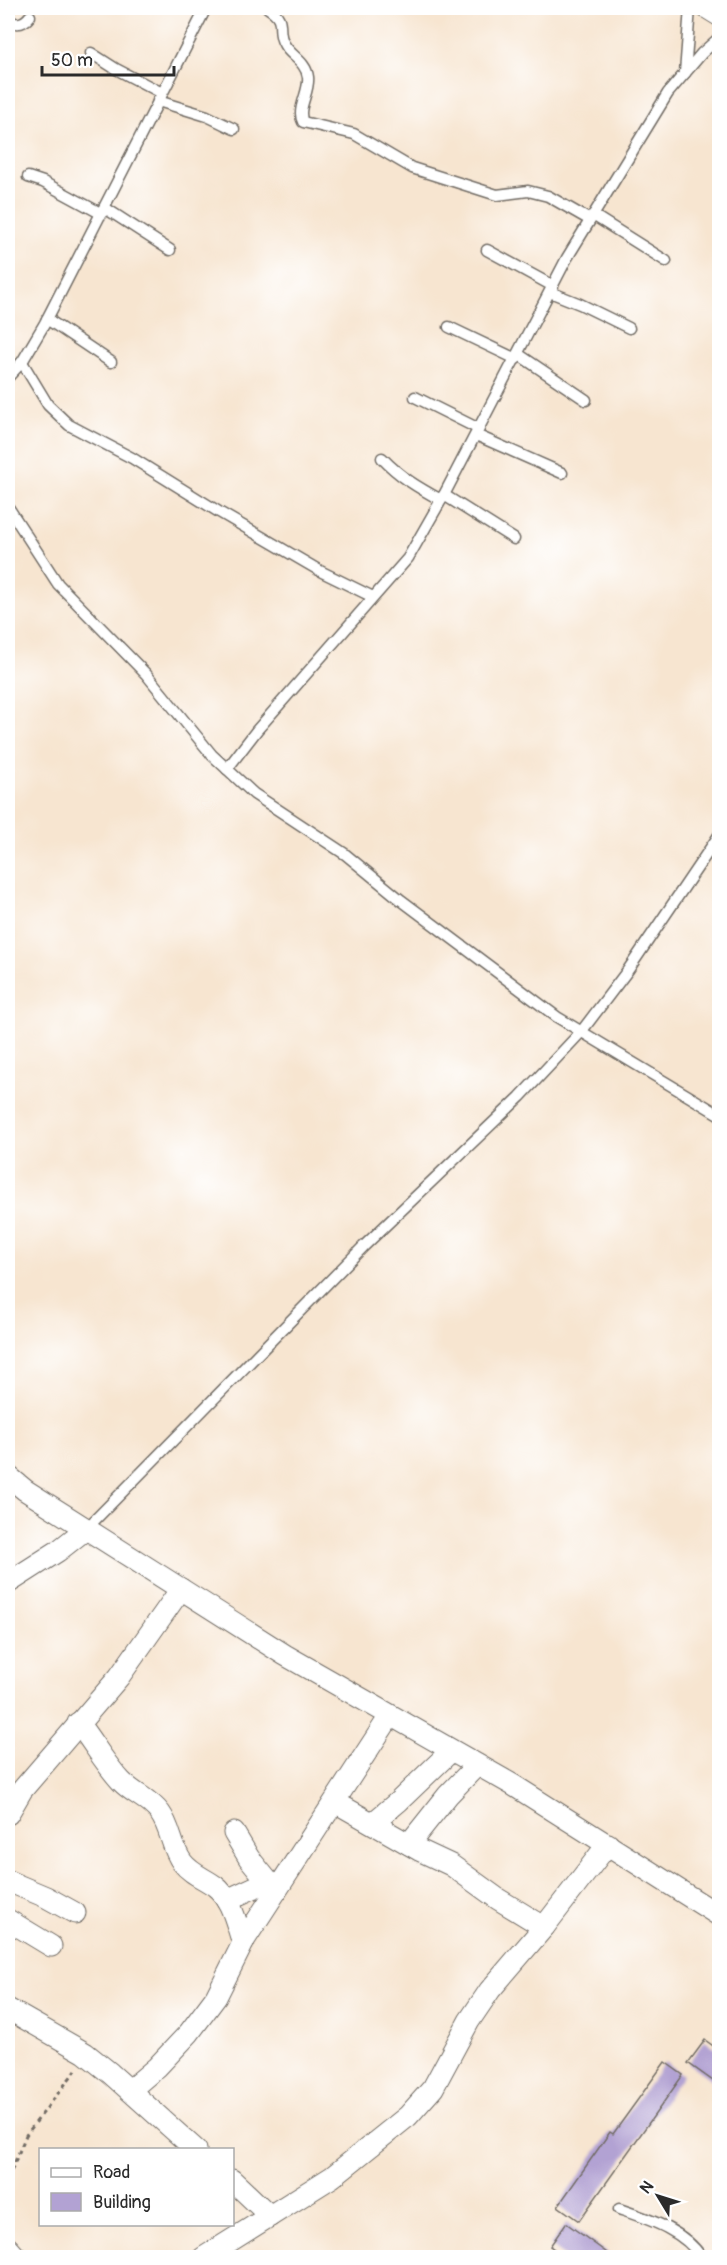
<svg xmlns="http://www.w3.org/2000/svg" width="727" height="2265" font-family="Pangolin,sans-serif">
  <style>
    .building { fill: #b2a2d3 }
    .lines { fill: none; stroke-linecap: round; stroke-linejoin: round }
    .lane-casing { stroke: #726c65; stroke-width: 13 }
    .street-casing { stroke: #726c65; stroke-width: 23 }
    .path { stroke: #726c65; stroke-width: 3; stroke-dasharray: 4.5 4.5; stroke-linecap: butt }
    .lane { stroke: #fff; stroke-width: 10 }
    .street { stroke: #fff; stroke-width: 21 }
  </style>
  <rect width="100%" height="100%" fill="#fff"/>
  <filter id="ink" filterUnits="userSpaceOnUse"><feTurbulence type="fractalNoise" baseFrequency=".0167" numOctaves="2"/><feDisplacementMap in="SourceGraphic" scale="12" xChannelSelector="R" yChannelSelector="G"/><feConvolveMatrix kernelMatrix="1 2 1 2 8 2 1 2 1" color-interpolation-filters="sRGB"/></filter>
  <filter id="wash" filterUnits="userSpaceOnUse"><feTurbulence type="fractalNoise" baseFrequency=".008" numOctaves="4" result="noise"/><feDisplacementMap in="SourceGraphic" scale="24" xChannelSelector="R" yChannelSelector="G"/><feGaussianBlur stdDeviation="1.35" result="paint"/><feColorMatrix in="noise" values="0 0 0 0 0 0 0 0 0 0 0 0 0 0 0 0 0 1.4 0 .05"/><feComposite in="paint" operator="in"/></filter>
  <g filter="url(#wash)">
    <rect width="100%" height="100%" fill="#f7e5d0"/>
    <g id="blocks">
      <g class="building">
        <polygon points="705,2040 720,2051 720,2086 688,2063"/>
        <polygon points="665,2062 683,2075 579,2221 558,2206 610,2132 613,2134"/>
        <polygon points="566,2223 614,2258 566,2258 550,2246"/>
      </g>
    </g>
  </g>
  <g filter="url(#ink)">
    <use href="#blocks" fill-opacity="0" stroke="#726c65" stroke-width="1.5"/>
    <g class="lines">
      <g class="lane-casing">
        <g id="lane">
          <path d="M 268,8 C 288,20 275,29 284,44 C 290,56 306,61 308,77 C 310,92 296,109 303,122 L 354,134 L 412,168 L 497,195 L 528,191 L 548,196 L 590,220"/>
          <path d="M 8,21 C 17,25 24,24 30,16"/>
          <polyline points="91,53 116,69 162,93"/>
          <polyline points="685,73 690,8"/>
          <polyline points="158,101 207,116 234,129"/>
          <polyline points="28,177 43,182 102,214"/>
          <polyline points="105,208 170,250"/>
          <polyline points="593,215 666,261"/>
          <polyline points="487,250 553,286"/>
          <polyline points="550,292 580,304 629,328"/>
          <polyline points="47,319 111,362"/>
          <polyline points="449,327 516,359"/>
          <polyline points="518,354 586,400"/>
          <polyline points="22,362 48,405 69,425 132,458 219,512 322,572 373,597"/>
          <polyline points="8,377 22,362 45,323 206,8"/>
          <polyline points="415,397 479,429"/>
          <polyline points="476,435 562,473"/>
          <path d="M 382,458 C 400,477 419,488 441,500"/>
          <polyline points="444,495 514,539"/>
          <polyline points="8,507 58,584 146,674 212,755 254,794 345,854 401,900 557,1017 720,1115"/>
          <polyline points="227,769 257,730 408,558 444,495 567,258 668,93 702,53 720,37"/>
          <polyline points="86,1529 364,1246 520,1097 581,1032 628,970 720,834"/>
          <path d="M 619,2209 C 648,2219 684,2230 702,2258"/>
        </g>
      </g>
      <g class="street-casing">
        <g id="street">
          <polyline points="707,8 720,16"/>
          <polyline points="8,1476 25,1490 285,1655 513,1785 720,1916"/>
          <polyline points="8,1583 58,1551 86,1529"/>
          <path d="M 78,1723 C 93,1742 105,1764 121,1781 C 133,1794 149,1798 160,1813 C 171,1828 171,1847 182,1862 C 191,1874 204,1878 215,1886 C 232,1899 236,1923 243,1943"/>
          <polyline points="335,1802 419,1850 451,1865 498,1899 544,1927"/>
          <polyline points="8,1814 22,1790 119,1677 181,1589"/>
          <polyline points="373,1823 399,1801 451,1751"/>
          <polyline points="234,1833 249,1858 276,1891"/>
          <polyline points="409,1844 448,1795 477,1765"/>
          <polyline points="8,1881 46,1897 75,1913"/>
          <polyline points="227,1900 268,1881"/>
          <polyline points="8,1920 51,1946"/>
          <polyline points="8,2009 85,2053 110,2073 196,2150"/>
          <polyline points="130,2090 157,2067 189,2033 216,1997 245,1939 390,1716"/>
          <polyline points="232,2180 270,2216"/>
          <polyline points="8,2248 17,2258"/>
          <polyline points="203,2258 332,2177 408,2116 433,2088 469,2021 490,1990 544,1927 608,1844"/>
        </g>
      </g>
      <polyline class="path" points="8,2179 26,2135 76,2070"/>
      <use href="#lane" class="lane"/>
      <use href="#street" class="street"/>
    </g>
  </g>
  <rect width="727" height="2265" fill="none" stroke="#fff" stroke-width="30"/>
  <rect x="39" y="2148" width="195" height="78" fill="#ffffff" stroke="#aaaaaa" stroke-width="1.5"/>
  <rect x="51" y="2168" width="30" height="9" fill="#ffffff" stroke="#aaaaaa" stroke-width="1.5"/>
  <text x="93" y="2178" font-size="18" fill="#2b2b2b">Road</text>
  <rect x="51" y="2193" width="30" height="18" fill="#b2a2d3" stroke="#aaaaaa" stroke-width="1.5"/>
  <text x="93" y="2208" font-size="18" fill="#2b2b2b">Building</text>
  <g transform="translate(658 2196) rotate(308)" stroke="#ffffff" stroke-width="4.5" paint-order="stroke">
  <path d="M0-4.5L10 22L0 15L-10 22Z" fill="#2b2b2b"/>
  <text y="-9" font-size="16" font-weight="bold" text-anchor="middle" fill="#2b2b2b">N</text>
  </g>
  <path d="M42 66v9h132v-9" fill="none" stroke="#2b2b2b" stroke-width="3"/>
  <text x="51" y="66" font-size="18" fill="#2b2b2b" stroke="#ffffff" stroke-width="4.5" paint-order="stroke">50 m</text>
</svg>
